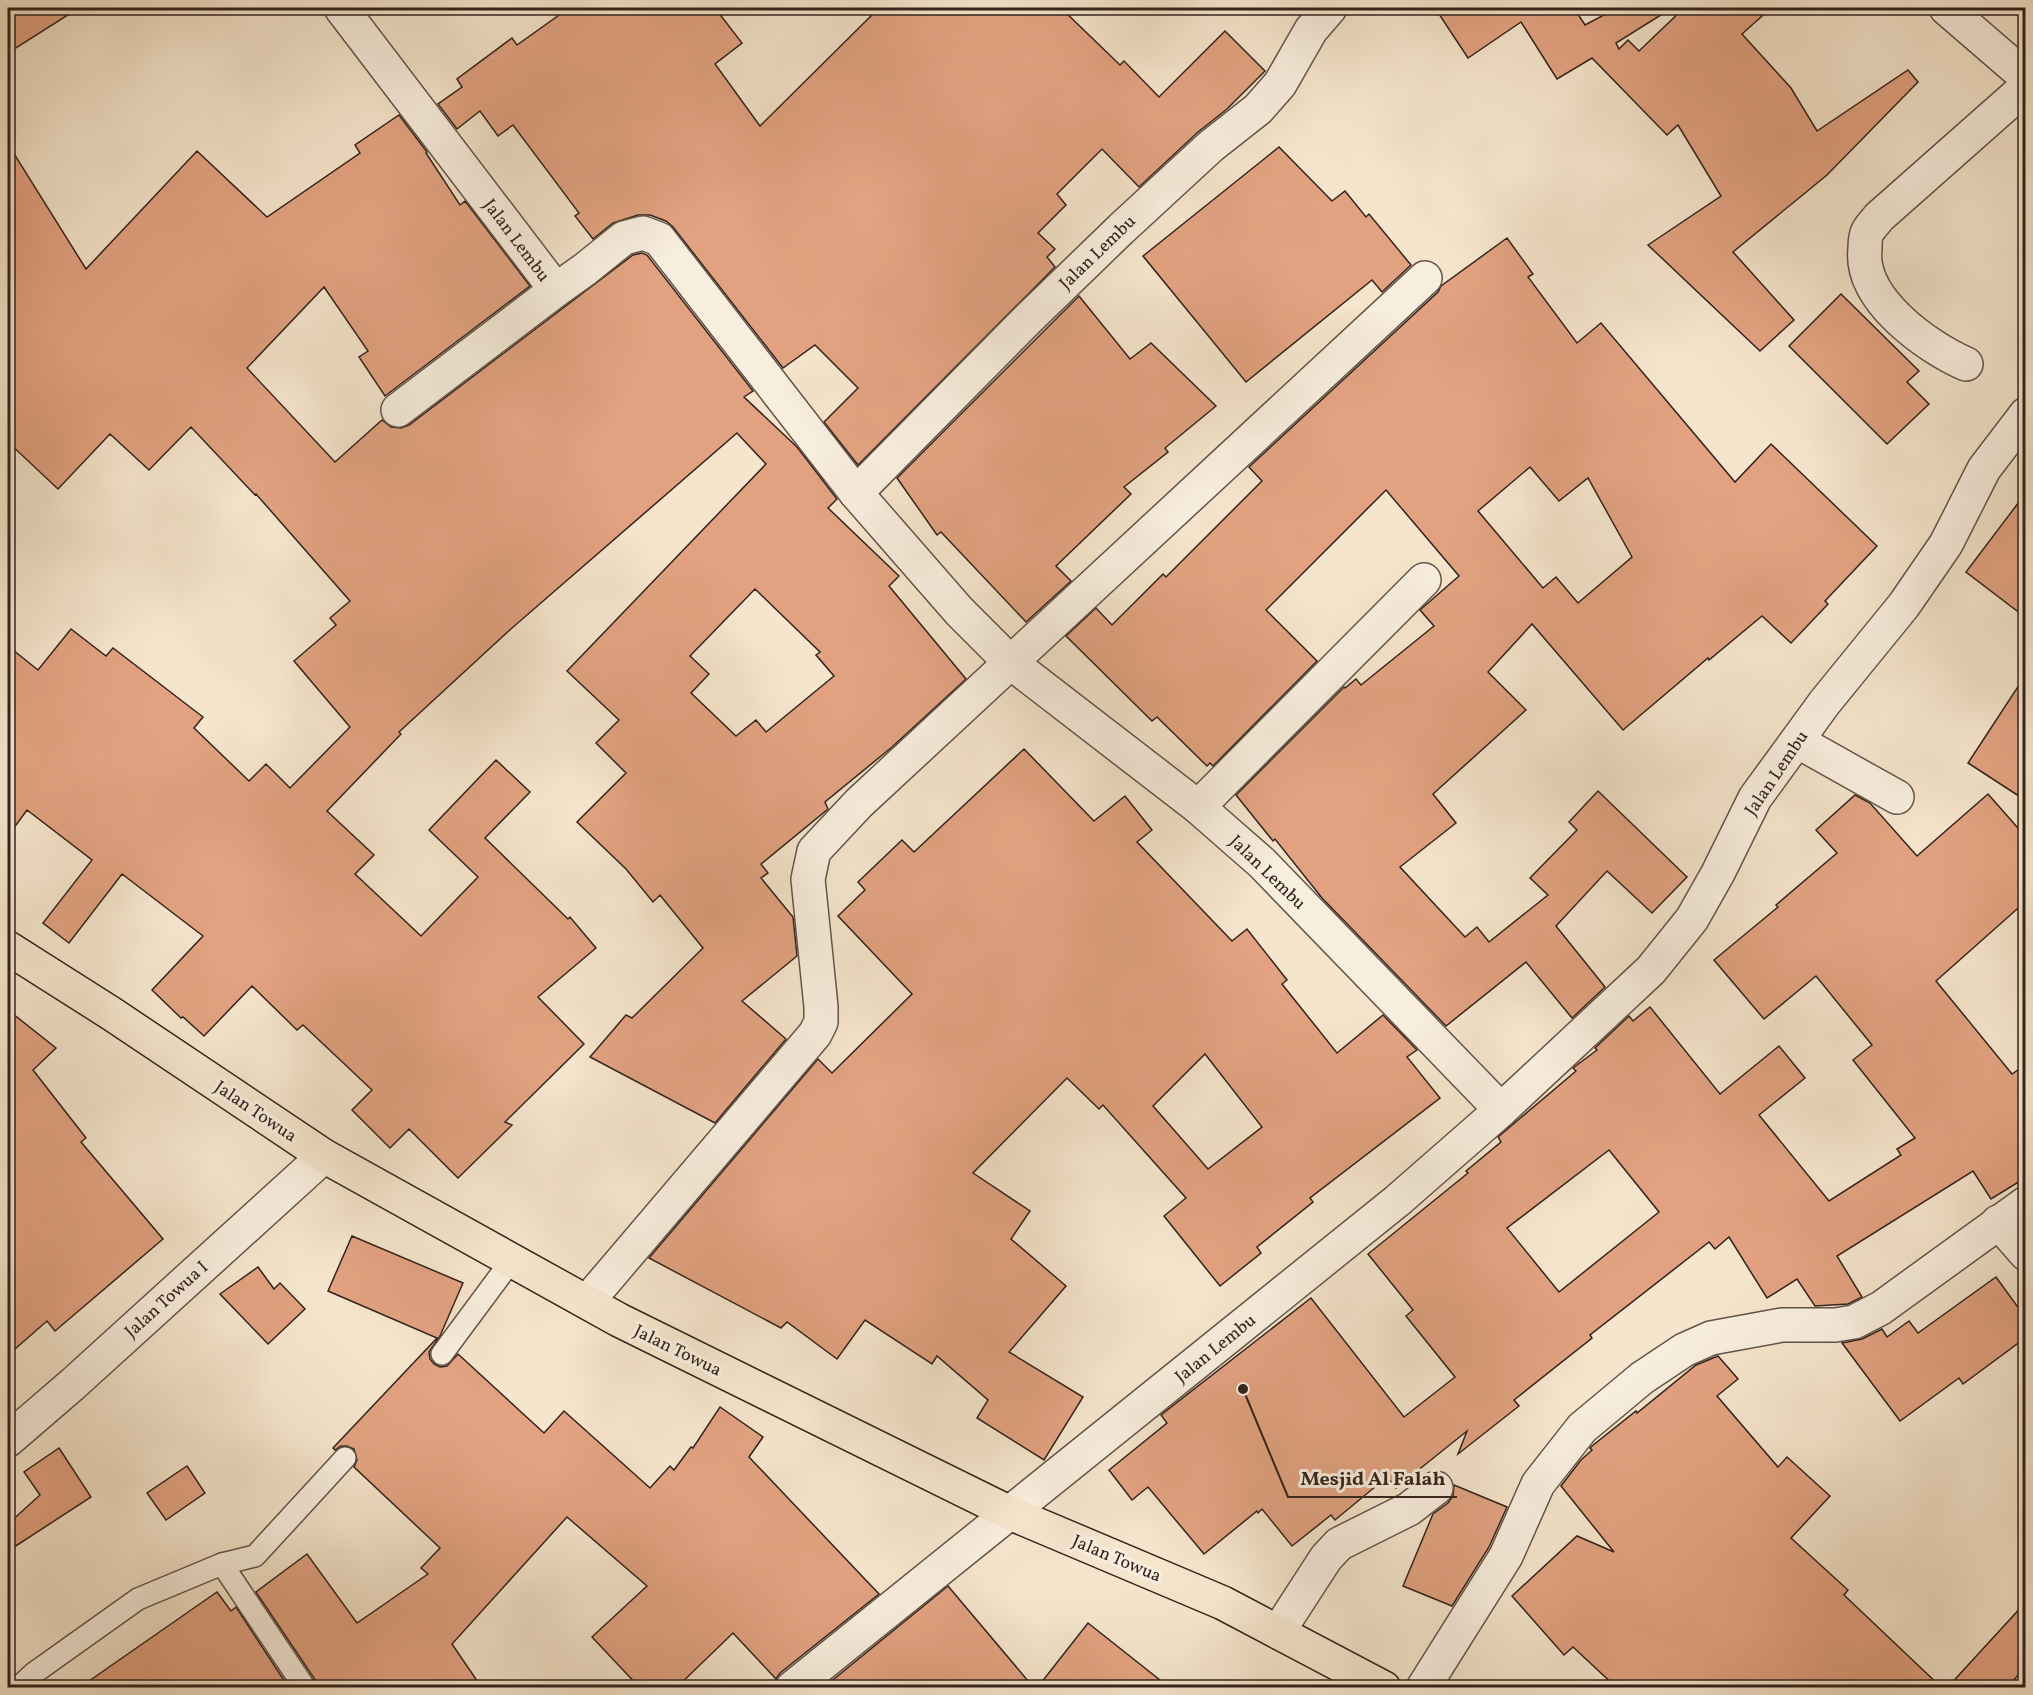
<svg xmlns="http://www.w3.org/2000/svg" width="2033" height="1695" font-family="Vollkorn,serif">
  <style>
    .building { fill: #e2a281; stroke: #32231c; stroke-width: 1.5; fill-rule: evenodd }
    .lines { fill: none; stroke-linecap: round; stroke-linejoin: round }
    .lane-casing { stroke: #635448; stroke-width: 24 }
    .street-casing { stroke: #635448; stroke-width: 36 }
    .primary-casing { stroke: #32231c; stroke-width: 36 }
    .lane { stroke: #f8eede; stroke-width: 21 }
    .street { stroke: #f8eede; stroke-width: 33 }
    .primary { stroke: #f5e5cc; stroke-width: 33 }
    .labels { text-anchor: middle; stroke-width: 6; stroke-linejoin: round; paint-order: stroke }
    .street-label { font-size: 18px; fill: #32231c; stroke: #f8eede }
    .leader { fill: none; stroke: #32231c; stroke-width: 2 }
    .callout-dot { fill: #32231c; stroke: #f8eede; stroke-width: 2 }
    .callout-label { font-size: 20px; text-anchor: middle; font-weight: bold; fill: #32231c; stroke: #f8eede; stroke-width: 6; stroke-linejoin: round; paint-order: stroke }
  </style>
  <rect width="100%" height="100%" fill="#f5e5cc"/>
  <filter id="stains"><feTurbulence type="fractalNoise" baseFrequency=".00333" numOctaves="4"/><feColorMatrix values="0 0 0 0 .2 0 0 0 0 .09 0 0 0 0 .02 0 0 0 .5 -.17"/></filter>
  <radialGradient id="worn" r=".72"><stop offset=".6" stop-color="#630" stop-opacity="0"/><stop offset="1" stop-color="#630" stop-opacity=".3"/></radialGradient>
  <g class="building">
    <polygon points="8,8 79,8 8,53"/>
    <polygon points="569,8 715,8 742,43 715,64 760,126 879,8 1061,8 1120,65 1124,61 1159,97 1225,31 1265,71 1227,109 1198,132 1139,187 1102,149 1057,194 1066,205 1038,233 1055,249 1047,257 1055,267 858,465 824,422 858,388 815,345 783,368 673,227 666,221 650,215 638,215 613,223 593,239 575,216 579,213 513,125 498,136 480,111 457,129 438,104 462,87 457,79 512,38 517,45"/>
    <polygon points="1435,8 1574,8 1585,25 1617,8 1660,8 1664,13 1616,43 1619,49 1628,40 1639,51 1684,8 1771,8 1742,34 1791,88 1817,131 1908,70 1918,82 1827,175 1733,252 1794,320 1760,351 1648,245 1721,196 1678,125 1667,135 1592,58 1557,79 1521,22 1468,58"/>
    <path d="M 399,115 L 427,152 L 426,153 L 460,205 L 465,201 L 530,286 L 385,396 L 359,357 L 368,351 L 324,287 L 247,368 L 335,462 L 382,420 L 391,427 L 401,428 L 409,425 L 633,255 L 642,253 L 647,255 L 753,391 L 744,397 L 797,447 L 837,499 L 828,508 L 899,576 L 889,586 L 966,679 L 892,747 L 825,802 L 828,809 L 761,864 L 768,873 L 761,878 L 793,917 L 797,956 L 742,1001 L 786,1039 L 715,1123 L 590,1057 L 626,1015 L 632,1018 L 703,948 L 660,895 L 653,902 L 626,869 L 577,822 L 626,773 L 596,743 L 619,720 L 567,671 L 766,464 L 737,433 L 512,628 L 399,732 L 401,734 L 327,811 L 374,855 L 355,874 L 421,936 L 478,877 L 429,830 L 496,760 L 530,792 L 485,838 L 568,919 L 570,917 L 596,948 L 538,997 L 584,1044 L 505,1122 L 512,1125 L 458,1178 L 409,1129 L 390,1148 L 352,1110 L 372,1090 L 303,1025 L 297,1030 L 252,986 L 204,1036 L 183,1017 L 181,1018 L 152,990 L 203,936 L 122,874 L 69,943 L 43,923 L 92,860 L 27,810 L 8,836 L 8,646 L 38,670 L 71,629 L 106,656 L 113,648 L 203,717 L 194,728 L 249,781 L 266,764 L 290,788 L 350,727 L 294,661 L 336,625 L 330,618 L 350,601 L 256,494 L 255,495 L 191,427 L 149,470 L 110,434 L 58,489 L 8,442 L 8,144 L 86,269 L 197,151 L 267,217 L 360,153 L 355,145 ZM 755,589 L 820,652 L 816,655 L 834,676 L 766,732 L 756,720 L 736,736 L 691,693 L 709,674 L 690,656 Z"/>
    <polygon points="1279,147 1332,201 1345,191 1366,217 1369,214 1411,265 1382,292 1372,280 1246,382 1143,256"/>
    <path d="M 1507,238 L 1533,274 L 1528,277 L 1577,343 L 1601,323 L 1735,482 L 1771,444 L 1877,546 L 1825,601 L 1828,604 L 1791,643 L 1762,616 L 1709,660 L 1708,658 L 1623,730 L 1532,624 L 1488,672 L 1526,710 L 1433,794 L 1456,823 L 1400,867 L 1465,937 L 1477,927 L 1489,942 L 1548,895 L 1530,878 L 1577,830 L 1569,822 L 1598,791 L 1687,877 L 1652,913 L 1607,871 L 1556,926 L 1605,987 L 1572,1018 L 1526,962 L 1446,1026 L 1322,898 L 1275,839 L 1273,841 L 1236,795 L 1344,687 L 1345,688 L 1356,679 L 1361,685 L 1434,626 L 1420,610 L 1459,576 L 1386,490 L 1266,610 L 1317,661 L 1213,766 L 1210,763 L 1207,766 L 1157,717 L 1152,721 L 1066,636 L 1096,608 L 1112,625 L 1163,574 L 1166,577 L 1262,481 L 1249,467 L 1438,292 L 1441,286 ZM 1530,467 L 1559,501 L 1588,478 L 1632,557 L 1578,603 L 1556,577 L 1543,588 L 1478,511 Z"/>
    <polygon points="1841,294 1919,371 1907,382 1929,404 1887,444 1789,346"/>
    <polygon points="1079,296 1130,359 1151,343 1216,406 1165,448 1168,452 1124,487 1131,494 1056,566 1071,581 1026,622 941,532 937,535 897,478"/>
    <polygon points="2025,494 2025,617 1966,572"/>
    <polygon points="2025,676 2025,800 1968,763"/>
    <path d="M 1024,749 L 1094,821 L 1125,796 L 1152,830 L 1137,842 L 1232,941 L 1247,929 L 1287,980 L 1282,984 L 1337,1053 L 1383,1015 L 1417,1050 L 1407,1057 L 1440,1098 L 1310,1198 L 1313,1202 L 1257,1247 L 1261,1253 L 1220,1286 L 1164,1216 L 1186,1198 L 1103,1105 L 1099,1109 L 1067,1078 L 973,1173 L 1030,1211 L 1011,1239 L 1066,1286 L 1009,1352 L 1083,1397 L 1044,1460 L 977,1418 L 988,1400 L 937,1356 L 932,1364 L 865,1320 L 837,1359 L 787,1322 L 781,1328 L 649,1258 L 818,1059 L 832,1073 L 912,994 L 838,916 L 865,890 L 858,882 L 902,840 L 914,852 ZM 1205,1054 L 1262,1127 L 1208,1169 L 1153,1106 Z"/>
    <path d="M 1988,794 L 2025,836 L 2025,902 L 1936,981 L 2012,1074 L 2025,1065 L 2025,1178 L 1991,1199 L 1973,1171 L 1837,1256 L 1862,1297 L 1848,1304 L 1815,1306 L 1797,1279 L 1767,1298 L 1729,1237 L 1715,1249 L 1709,1242 L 1590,1335 L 1592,1338 L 1514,1400 L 1519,1406 L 1458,1454 L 1467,1431 L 1396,1488 L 1387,1477 L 1335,1520 L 1331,1515 L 1292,1546 L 1262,1509 L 1258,1513 L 1257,1511 L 1204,1554 L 1148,1487 L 1132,1500 L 1109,1470 L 1167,1423 L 1161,1415 L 1311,1298 L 1404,1417 L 1455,1377 L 1406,1316 L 1413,1310 L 1368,1254 L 1468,1173 L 1466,1171 L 1501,1142 L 1498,1137 L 1576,1071 L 1573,1068 L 1597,1050 L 1595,1048 L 1629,1016 L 1633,1021 L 1650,1007 L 1720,1094 L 1779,1046 L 1805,1078 L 1759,1115 L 1829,1201 L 1901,1155 L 1897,1149 L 1915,1138 L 1853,1060 L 1872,1045 L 1816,976 L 1764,1019 L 1714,960 L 1778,907 L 1776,905 L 1837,853 L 1816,830 L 1855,795 L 1870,803 L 1917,856 ZM 1609,1150 L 1659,1212 L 1559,1292 L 1507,1228 Z"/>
    <polygon points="8,1010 56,1048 33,1070 86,1138 81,1142 163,1239 55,1331 47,1321 8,1355"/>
    <polygon points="352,1236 463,1283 440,1336 429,1352 430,1359 434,1364 440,1367 447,1366 458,1354 544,1433 564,1411 650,1488 670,1466 674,1470 691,1447 693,1448 720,1407 763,1437 749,1457 879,1594 780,1673 776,1679 733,1633 676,1688 640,1688 592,1637 647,1586 567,1517 452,1644 482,1688 318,1688 316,1681 256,1592 307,1554 357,1623 428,1574 421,1568 440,1548 354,1467 357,1460 354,1449 347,1446 341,1446 335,1450 333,1448 437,1338 328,1291"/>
    <polygon points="258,1267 274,1289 280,1283 305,1309 268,1344 220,1294"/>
    <polygon points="1996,1277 2025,1317 2025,1338 1963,1384 1959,1378 1900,1421 1842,1343 1862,1339 1882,1329 1887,1337 1909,1321 1918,1333"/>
    <polygon points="1718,1356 1738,1379 1717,1396 1778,1467 1787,1457 1830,1496 1791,1538 1848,1590 1844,1595 1942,1688 1617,1688 1573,1647 1564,1655 1512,1596 1577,1536 1614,1552 1561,1486 1581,1460 1592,1450 1590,1448 1592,1446 1636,1411 1637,1413 1696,1365"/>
    <polygon points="59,1448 91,1497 8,1551 8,1524 40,1495 24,1472"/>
    <polygon points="187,1466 205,1493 166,1520 147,1493"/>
    <polygon points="1454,1485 1507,1507 1489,1547 1452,1606 1403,1586 1433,1514 1448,1503 1453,1496"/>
    <polygon points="948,1586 1034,1688 823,1688"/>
    <polygon points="217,1592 231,1611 236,1607 289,1688 79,1688"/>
    <polygon points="2025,1603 2025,1667 2007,1688 1947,1688"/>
    <polygon points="1088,1623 1170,1688 1037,1688"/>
  </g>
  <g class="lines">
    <g class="lane-casing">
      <g id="lane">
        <polyline points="442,1354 511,1261"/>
        <polyline points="222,1564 305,1688"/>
        <polyline points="18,1688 34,1673 138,1599 222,1564 255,1556 345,1458"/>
      </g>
    </g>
    <g class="street-casing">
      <g id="street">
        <polyline points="341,8 556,290 584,270 624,238 643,233 659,239 856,493 959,611 1010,662 1198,807 1262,863 1501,1110"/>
        <polyline points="1946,8 2026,77"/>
        <path d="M 1966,364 C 1927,347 1859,299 1865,249 C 1865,244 1865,236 1868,231 C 1871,226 1876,221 1879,217 L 2026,87"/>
        <polyline points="398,410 556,290"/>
        <polyline points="856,493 1027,320 1121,229 1211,146 1258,109 1280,84 1311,30 1330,8"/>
        <polyline points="1797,741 1897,797"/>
        <polyline points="1198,807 1424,580"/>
        <polyline points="1998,1222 2026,1254"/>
        <polyline points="587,1302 815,1034 821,1022 821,1007 808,879 814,851 859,803 1425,278"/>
        <polyline points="8,1440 73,1384 324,1156"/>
        <polyline points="1278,1632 1326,1558 1339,1544 1409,1509 1436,1488"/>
        <polyline points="792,1688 1397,1201 1501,1110 1651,970 1692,919 1718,873 1755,798 1825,702 1904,605 1946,544 1984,469 2026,414"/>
        <polyline points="1423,1688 1506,1556 1538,1484 1582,1428 1642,1378 1684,1350 1711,1338 1782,1325 1835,1325 1854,1322 1881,1308 2026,1203"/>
      </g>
    </g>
    <g class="primary-casing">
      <polyline id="primary" points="8,948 112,1014 324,1156 619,1320 1010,1513 1223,1603 1384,1688"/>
    </g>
    <use href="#lane" class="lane"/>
    <use href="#street" class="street"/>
    <use href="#primary" class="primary"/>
  </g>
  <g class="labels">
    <g class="street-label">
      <text transform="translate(517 240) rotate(53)" y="6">Jalan Lembu</text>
      <text transform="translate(1097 252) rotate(-44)" y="6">Jalan Lembu</text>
      <text transform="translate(1776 773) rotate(-56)" y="6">Jalan Lembu</text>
      <text transform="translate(1268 872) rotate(44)" y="6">Jalan Lembu</text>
      <text transform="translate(256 1111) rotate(34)" y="6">Jalan Towua</text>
      <text transform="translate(166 1299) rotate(-42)" y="6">Jalan Towua I</text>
      <text transform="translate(1215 1348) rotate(-39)" y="6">Jalan Lembu</text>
      <text transform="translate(678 1350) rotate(26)" y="6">Jalan Towua</text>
      <text transform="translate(1117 1558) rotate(23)" y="6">Jalan Towua</text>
    </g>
  </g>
  <path class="leader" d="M1243 1389L1288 1497H1457"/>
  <circle class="callout-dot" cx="1243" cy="1389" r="6"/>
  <g class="callout-label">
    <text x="1373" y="1485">Mesjid Al Falah</text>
  </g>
  <rect width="2033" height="1695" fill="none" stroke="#f5e5cc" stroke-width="30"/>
  <rect x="9" y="9" width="2015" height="1677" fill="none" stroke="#32231c" stroke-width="3"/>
  <rect x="15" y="15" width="2003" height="1665" fill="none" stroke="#32231c" stroke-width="1.5"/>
  <rect width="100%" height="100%" filter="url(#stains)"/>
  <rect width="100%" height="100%" fill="url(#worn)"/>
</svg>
